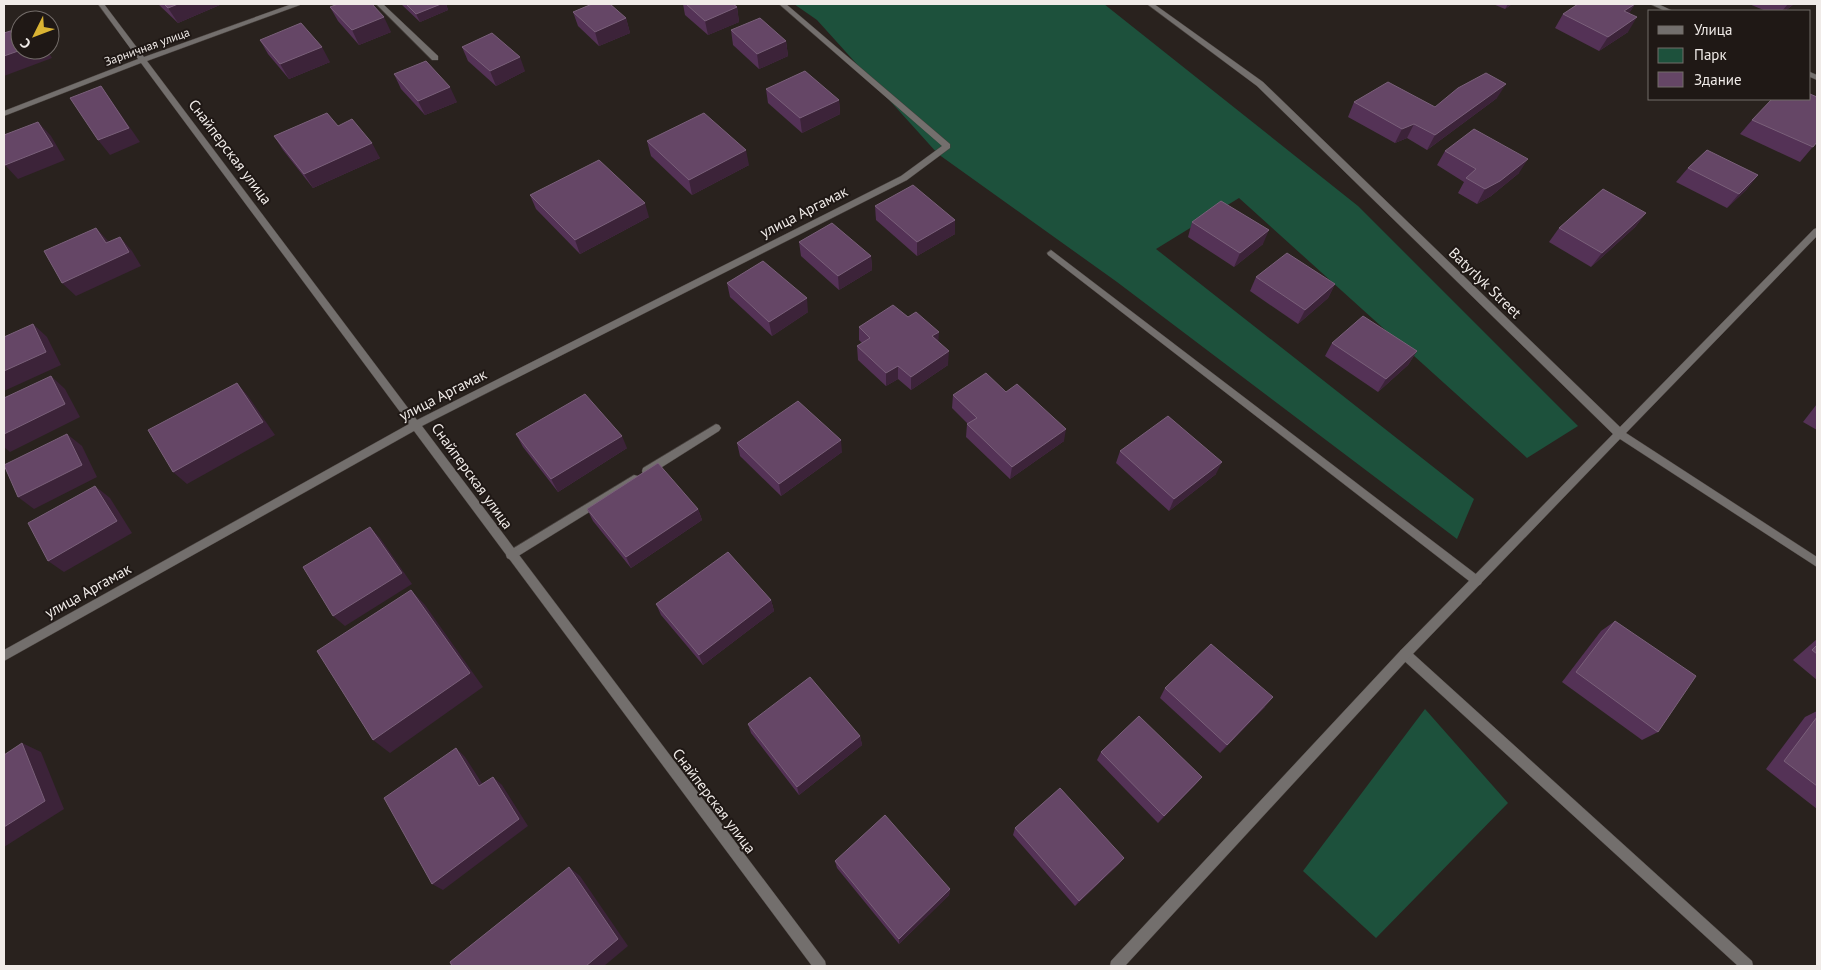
<svg xmlns="http://www.w3.org/2000/svg" width="1821" height="970" font-family="'PT Sans',sans-serif">
  <style>
    .green { fill: #1d513c }
    .lines { fill: none; stroke-linecap: round; stroke-linejoin: round }
    .lane-casing { stroke: #453e3a; stroke-width: 1 }
    .street-casing { stroke: #453e3a; stroke-width: 1 }
    .lane { fill: #736f6d; fill-rule: evenodd }
    .street { fill: #736f6d; fill-rule: evenodd }
    .wall { fill: #543256 }
    .shaded-wall { fill: #3c2339 }
    .building { fill: #654666; stroke: #7a607a }
    .labels { text-anchor: middle; stroke-width: 4; stroke-linejoin: round; paint-order: stroke }
    .far-street-label { font-size: 12px; fill: #f0ebe8; stroke: #1f1815 }
    .street-label { font-size: 15px; fill: #f0ebe8; stroke: #1f1815 }
  </style>
  <rect width="100%" height="100%" fill="#29221e"/>
  <g class="green">
    <polygon points="794,4 1104,4 1358,206 1578,426 1527,458 1239,198 1156,249 1474,499 1457,539 1117,282 938,154 817,20"/>
    <polygon points="1425,709 1508,803 1376,938 1303,871"/>
  </g>
  <g class="lines">
    <g class="lane-casing">
      <g id="lane">
        <polygon points="376,4 383,4 438,56 438,60 432,60"/>
        <polygon points="779,4 786,4 950,144 950,148 907,180 901,180 901,176 942,146"/>
        <polygon points="1051,250 1481,578 1482,581 1481,584 1477,586 1473,584 1048,255 1047,253"/>
        <polygon points="716,424 719,425 721,428 719,431 651,474 643,474 642,471 643,468"/>
        <polygon points="634,475 638,476 639,479 638,482 515,558 511,560 507,558 506,555 507,552"/>
        <polygon points="1405,649 1409,650 1752,961 1753,966 1738,966 1401,658 1399,654 1401,650"/>
      </g>
    </g>
    <g class="street-casing">
      <g id="street">
        <polygon points="98,4 104,4 144,57 292,4 301,4 300,5 147,61 417,420 901,176 907,176 907,180 422,426 825,961 826,966 812,966 414,431 4,661 4,650 409,424 141,63 4,116 4,111 138,59"/>
        <polygon points="1147,4 1154,4 1263,82 1620,427 1814,229 1817,228 1817,236 1626,433 1817,557 1817,567 1620,439 1409,658 1125,966 1110,966 1111,961 1401,650 1613,434 1257,86"/>
        <polygon points="1650,4 1658,4 1673,11 1665,11"/>
        <polygon points="1810,72 1817,75 1817,80 1810,77"/>
      </g>
    </g>
    <use href="#lane" class="lane"/>
    <use href="#street" class="street"/>
  </g>
  <g class="wall">
    <polygon points="158,4 222,4 178,23"/>
    <polygon points="401,4 446,4 448,10 420,22"/>
    <polygon points="683,4 733,4 737,7 739,22 708,35 685,15"/>
    <polygon points="1493,4 1512,4 1505,9"/>
    <polygon points="1635,4 1629,13 1628,32 1599,51 1555,28 1563,14"/>
    <polygon points="1749,4 1794,4 1785,11 1766,11"/>
    <polygon points="330,7 391,32 359,45 338,21"/>
    <polygon points="573,12 626,18 630,33 599,46 578,26"/>
    <polygon points="731,30 786,41 788,56 759,69 733,45"/>
    <polygon points="260,40 330,62 289,79 268,54"/>
    <polygon points="462,47 525,71 496,86 468,61"/>
    <polygon points="394,74 457,102 425,115 401,89"/>
    <polygon points="766,89 839,100 840,114 802,133 768,103"/>
    <polygon points="1497,98 1427,150 1407,138 1395,143 1348,117 1354,102 1435,107"/>
    <polygon points="1752,120 1817,142 1800,162 1740,134"/>
    <polygon points="338,126 380,158 313,188 283,150 274,136"/>
    <polygon points="647,141 749,165 692,195 651,156"/>
    <polygon points="1445,151 1519,173 1491,196 1477,204 1458,193 1464,182 1437,165"/>
    <polygon points="1688,168 1758,175 1746,190 1727,208 1676,182"/>
    <polygon points="530,195 649,217 580,254 536,209"/>
    <polygon points="875,206 955,220 955,234 917,256 876,220"/>
    <polygon points="1646,213 1635,227 1591,267 1549,242 1559,228"/>
    <polygon points="1192,222 1263,244 1234,267 1188,237"/>
    <polygon points="799,242 871,256 872,270 839,290 801,256"/>
    <polygon points="1256,277 1335,284 1328,298 1298,324 1250,291"/>
    <polygon points="727,283 808,312 772,336 730,297"/>
    <polygon points="908,317 939,342 948,365 911,390 898,379 886,386 858,360 857,346 862,343 859,340 859,327"/>
    <polygon points="1332,343 1417,351 1408,365 1378,392 1325,356"/>
    <polygon points="1006,392 1064,441 1010,479 966,437 967,424 968,424 952,408 953,395"/>
    <polygon points="1817,404 1817,430 1803,422"/>
    <polygon points="516,434 627,448 558,492 523,447"/>
    <polygon points="737,443 842,452 781,496 740,456"/>
    <polygon points="1120,451 1216,474 1169,511 1116,463"/>
    <polygon points="587,509 698,509 702,520 631,568 593,521"/>
    <polygon points="771,600 774,611 703,665 661,615 656,604"/>
    <polygon points="1615,621 1658,732 1642,740 1562,682 1601,631"/>
    <polygon points="1817,639 1817,680 1793,660"/>
    <polygon points="1165,688 1265,707 1220,753 1160,698"/>
    <polygon points="1817,711 1817,809 1766,769 1805,717"/>
    <polygon points="748,724 860,736 862,745 799,795 751,733"/>
    <polygon points="1101,752 1202,777 1195,785 1158,823 1097,760"/>
    <polygon points="1015,828 1124,858 1119,864 1075,906 1013,835"/>
    <polygon points="835,861 950,889 949,895 899,944 837,868"/>
  </g>
  <g class="shaded-wall">
    <polygon points="178,4 222,4 178,23 168,8"/>
    <polygon points="441,4 446,4 448,10 420,22 416,14"/>
    <polygon points="1508,4 1512,4 1505,9"/>
    <polygon points="1635,4 1626,18 1624,11"/>
    <polygon points="1788,4 1794,4 1785,11 1782,11"/>
    <polygon points="737,7 739,22 708,35 705,21"/>
    <polygon points="384,17 391,32 359,45 352,30"/>
    <polygon points="1637,17 1628,32 1599,51 1608,37"/>
    <polygon points="626,18 630,33 599,46 595,32"/>
    <polygon points="786,41 788,56 759,69 757,54"/>
    <polygon points="322,47 330,62 289,79 280,64"/>
    <polygon points="21,50 47,50 52,58 4,76 4,56"/>
    <polygon points="520,57 525,71 496,86 490,71"/>
    <polygon points="1506,84 1497,98 1427,150 1435,135"/>
    <polygon points="101,86 140,142 110,155 98,140"/>
    <polygon points="450,87 457,102 425,115 418,101"/>
    <polygon points="839,100 840,114 802,133 800,118"/>
    <polygon points="38,122 51,136 65,160 18,179 5,165"/>
    <polygon points="1414,124 1407,138 1395,143 1402,129"/>
    <polygon points="372,143 380,158 313,188 304,174"/>
    <polygon points="746,150 749,165 692,195 689,180"/>
    <polygon points="1528,159 1519,173 1491,196 1477,204 1485,189"/>
    <polygon points="1758,175 1746,190 1727,208 1739,194"/>
    <polygon points="645,203 649,217 580,254 575,240"/>
    <polygon points="1646,213 1635,227 1591,267 1602,253"/>
    <polygon points="955,220 955,234 917,256 917,242"/>
    <polygon points="96,228 109,242 120,237 132,251 141,266 76,296 62,283 106,243"/>
    <polygon points="1269,230 1263,244 1234,267 1240,253"/>
    <polygon points="871,256 872,270 839,290 838,276"/>
    <polygon points="1335,284 1328,298 1298,324 1305,310"/>
    <polygon points="807,298 808,312 772,336 769,322"/>
    <polygon points="33,324 47,337 61,365 4,391 4,371"/>
    <polygon points="939,332 938,345 932,336"/>
    <polygon points="949,351 948,365 911,390 911,377"/>
    <polygon points="1417,351 1408,365 1378,392 1386,379"/>
    <polygon points="898,366 898,379 886,386 886,373"/>
    <polygon points="51,376 65,389 80,417 10,452 4,447 4,434"/>
    <polygon points="237,383 248,396 275,435 187,484 173,472"/>
    <polygon points="1066,429 1064,441 1010,479 1012,467"/>
    <polygon points="67,434 82,446 97,477 34,509 18,497"/>
    <polygon points="622,436 627,448 558,492 551,479"/>
    <polygon points="841,440 842,452 781,496 779,484"/>
    <polygon points="1222,462 1216,474 1169,511 1174,499"/>
    <polygon points="95,486 110,498 132,533 64,572 48,561"/>
    <polygon points="698,509 702,520 631,568 626,557"/>
    <polygon points="370,527 380,538 412,584 345,626 333,616"/>
    <polygon points="411,590 425,605 483,687 390,753 373,740"/>
    <polygon points="771,600 774,611 703,665 699,655"/>
    <polygon points="1273,697 1265,707 1220,753 1227,745"/>
    <polygon points="860,736 862,745 799,795 797,787"/>
    <polygon points="22,743 41,752 64,809 4,847 4,827"/>
    <polygon points="456,748 465,757 489,794 479,786"/>
    <polygon points="493,777 502,785 528,826 443,890 432,884"/>
    <polygon points="1202,777 1195,785 1158,823 1164,816"/>
    <polygon points="1124,858 1119,864 1075,906 1079,901"/>
    <polygon points="569,867 580,876 628,946 604,966 586,966"/>
    <polygon points="950,889 949,895 899,944 899,939"/>
  </g>
  <g class="building">
    <polygon points="164,4 178,4 168,8"/>
    <polygon points="338,4 372,4 384,17 352,30 330,7"/>
    <polygon points="406,4 441,4 416,14"/>
    <polygon points="592,4 610,4 626,18 595,32 573,12"/>
    <polygon points="686,4 733,4 737,7 705,21"/>
    <polygon points="1578,4 1635,4 1624,11 1637,17 1608,37 1563,14"/>
    <polygon points="760,18 786,41 757,54 731,30"/>
    <polygon points="301,23 322,47 280,64 260,40"/>
    <polygon points="20,28 20,50 21,50 4,56 4,33"/>
    <polygon points="492,33 520,57 490,71 462,47"/>
    <polygon points="426,61 450,87 418,101 394,74"/>
    <polygon points="805,71 839,100 800,118 766,89"/>
    <polygon points="1486,73 1506,84 1435,135 1414,124 1402,129 1354,102 1388,82 1435,107 1458,88"/>
    <polygon points="101,86 129,128 98,140 70,98"/>
    <polygon points="1810,94 1817,97 1817,142 1813,147 1752,120 1772,99 1810,99"/>
    <polygon points="327,113 338,126 352,119 372,143 304,174 274,136"/>
    <polygon points="704,113 746,150 689,180 647,141"/>
    <polygon points="38,122 53,146 5,165 4,163 4,135"/>
    <polygon points="1474,129 1528,159 1500,181 1485,189 1466,178 1476,169 1445,151"/>
    <polygon points="1707,150 1758,175 1739,194 1688,168"/>
    <polygon points="599,160 645,203 575,240 530,195"/>
    <polygon points="913,185 955,220 917,242 875,206"/>
    <polygon points="1603,189 1646,213 1602,253 1559,228"/>
    <polygon points="1221,201 1269,230 1240,253 1192,222"/>
    <polygon points="832,223 871,256 838,276 799,242"/>
    <polygon points="96,228 106,243 120,237 129,252 62,283 44,251"/>
    <polygon points="1287,253 1335,284 1305,310 1256,277"/>
    <polygon points="763,261 807,298 769,322 727,283"/>
    <polygon points="893,305 908,317 916,312 939,332 932,336 949,351 911,377 898,366 886,373 857,346 870,338 859,327"/>
    <polygon points="1363,316 1417,351 1386,379 1332,343"/>
    <polygon points="33,324 46,352 4,371 4,337"/>
    <polygon points="986,373 1006,392 1017,384 1066,429 1012,467 967,424 977,418 953,395"/>
    <polygon points="51,376 65,404 4,434 4,398"/>
    <polygon points="237,383 263,422 173,472 148,430"/>
    <polygon points="585,394 622,436 551,479 516,434"/>
    <polygon points="798,401 841,440 779,484 737,443"/>
    <polygon points="1168,416 1222,462 1174,499 1120,451"/>
    <polygon points="67,434 82,465 18,497 4,465"/>
    <polygon points="658,463 698,509 626,557 587,509"/>
    <polygon points="95,486 117,521 48,561 28,523"/>
    <polygon points="370,527 402,573 333,616 303,567"/>
    <polygon points="728,552 771,600 699,655 656,604"/>
    <polygon points="411,590 470,673 373,740 317,651"/>
    <polygon points="1615,621 1696,676 1658,732 1576,672"/>
    <polygon points="1211,644 1273,697 1227,745 1165,688"/>
    <polygon points="1817,645 1817,654 1812,650"/>
    <polygon points="810,677 860,736 797,787 748,724"/>
    <polygon points="1139,716 1202,777 1164,816 1101,752"/>
    <polygon points="1817,717 1817,786 1784,761"/>
    <polygon points="22,743 45,801 4,827 4,755"/>
    <polygon points="456,748 479,786 493,777 519,819 432,884 384,798"/>
    <polygon points="1060,788 1124,858 1079,901 1015,828"/>
    <polygon points="885,815 950,889 899,939 835,861"/>
    <polygon points="569,867 618,939 586,966 452,966 450,962"/>
  </g>
  <g class="labels">
    <g class="far-street-label">
      <text transform="translate(147 47) rotate(-20)" y="4">Зарничная улица</text>
    </g>
    <g class="street-label">
      <text transform="translate(230 152) rotate(53)" y="5">Снайперская улица</text>
      <text transform="translate(804 212) rotate(-27)" y="5">улица Аргамак</text>
      <text transform="translate(1485 283) rotate(44)" y="5">Batyrlyk Street</text>
      <text transform="translate(443 395) rotate(-27)" y="5">улица Аргамак</text>
      <text transform="translate(472 476) rotate(54)" y="5">Снайперская улица</text>
      <text transform="translate(88 591) rotate(-29)" y="5">улица Аргамак</text>
      <text transform="translate(714 801) rotate(53)" y="5">Снайперская улица</text>
    </g>
  </g>
  <rect width="1821" height="970" fill="none" stroke="#f0ebe8" stroke-width="10"/>
  <rect x="1648" y="10" width="162" height="90" fill="#1f1815" stroke="#736c69"/>
  <rect x="1658" y="26" width="25" height="8" fill="#736f6d" stroke="#736c69"/>
  <text x="1694" y="35" font-size="15" fill="#f0ebe8">Улица</text>
  <rect x="1658" y="48" width="25" height="15" fill="#1d513c" stroke="#736c69"/>
  <text x="1694" y="60" font-size="15" fill="#f0ebe8">Парк</text>
  <rect x="1658" y="72" width="25" height="15" fill="#654666" stroke="#736c69"/>
  <text x="1694" y="85" font-size="15" fill="#f0ebe8">Здание</text>
  <g transform="translate(35 35) rotate(228)"><circle r="24" fill="#1f1815" stroke="#736c69"/>
  <path d="M0-4L9 19L0 12L-9 19Z" fill="#dab333"/>
  <text y="-8" font-size="14" font-weight="bold" text-anchor="middle" fill="#f0ebe8">С</text>
  </g>
</svg>
